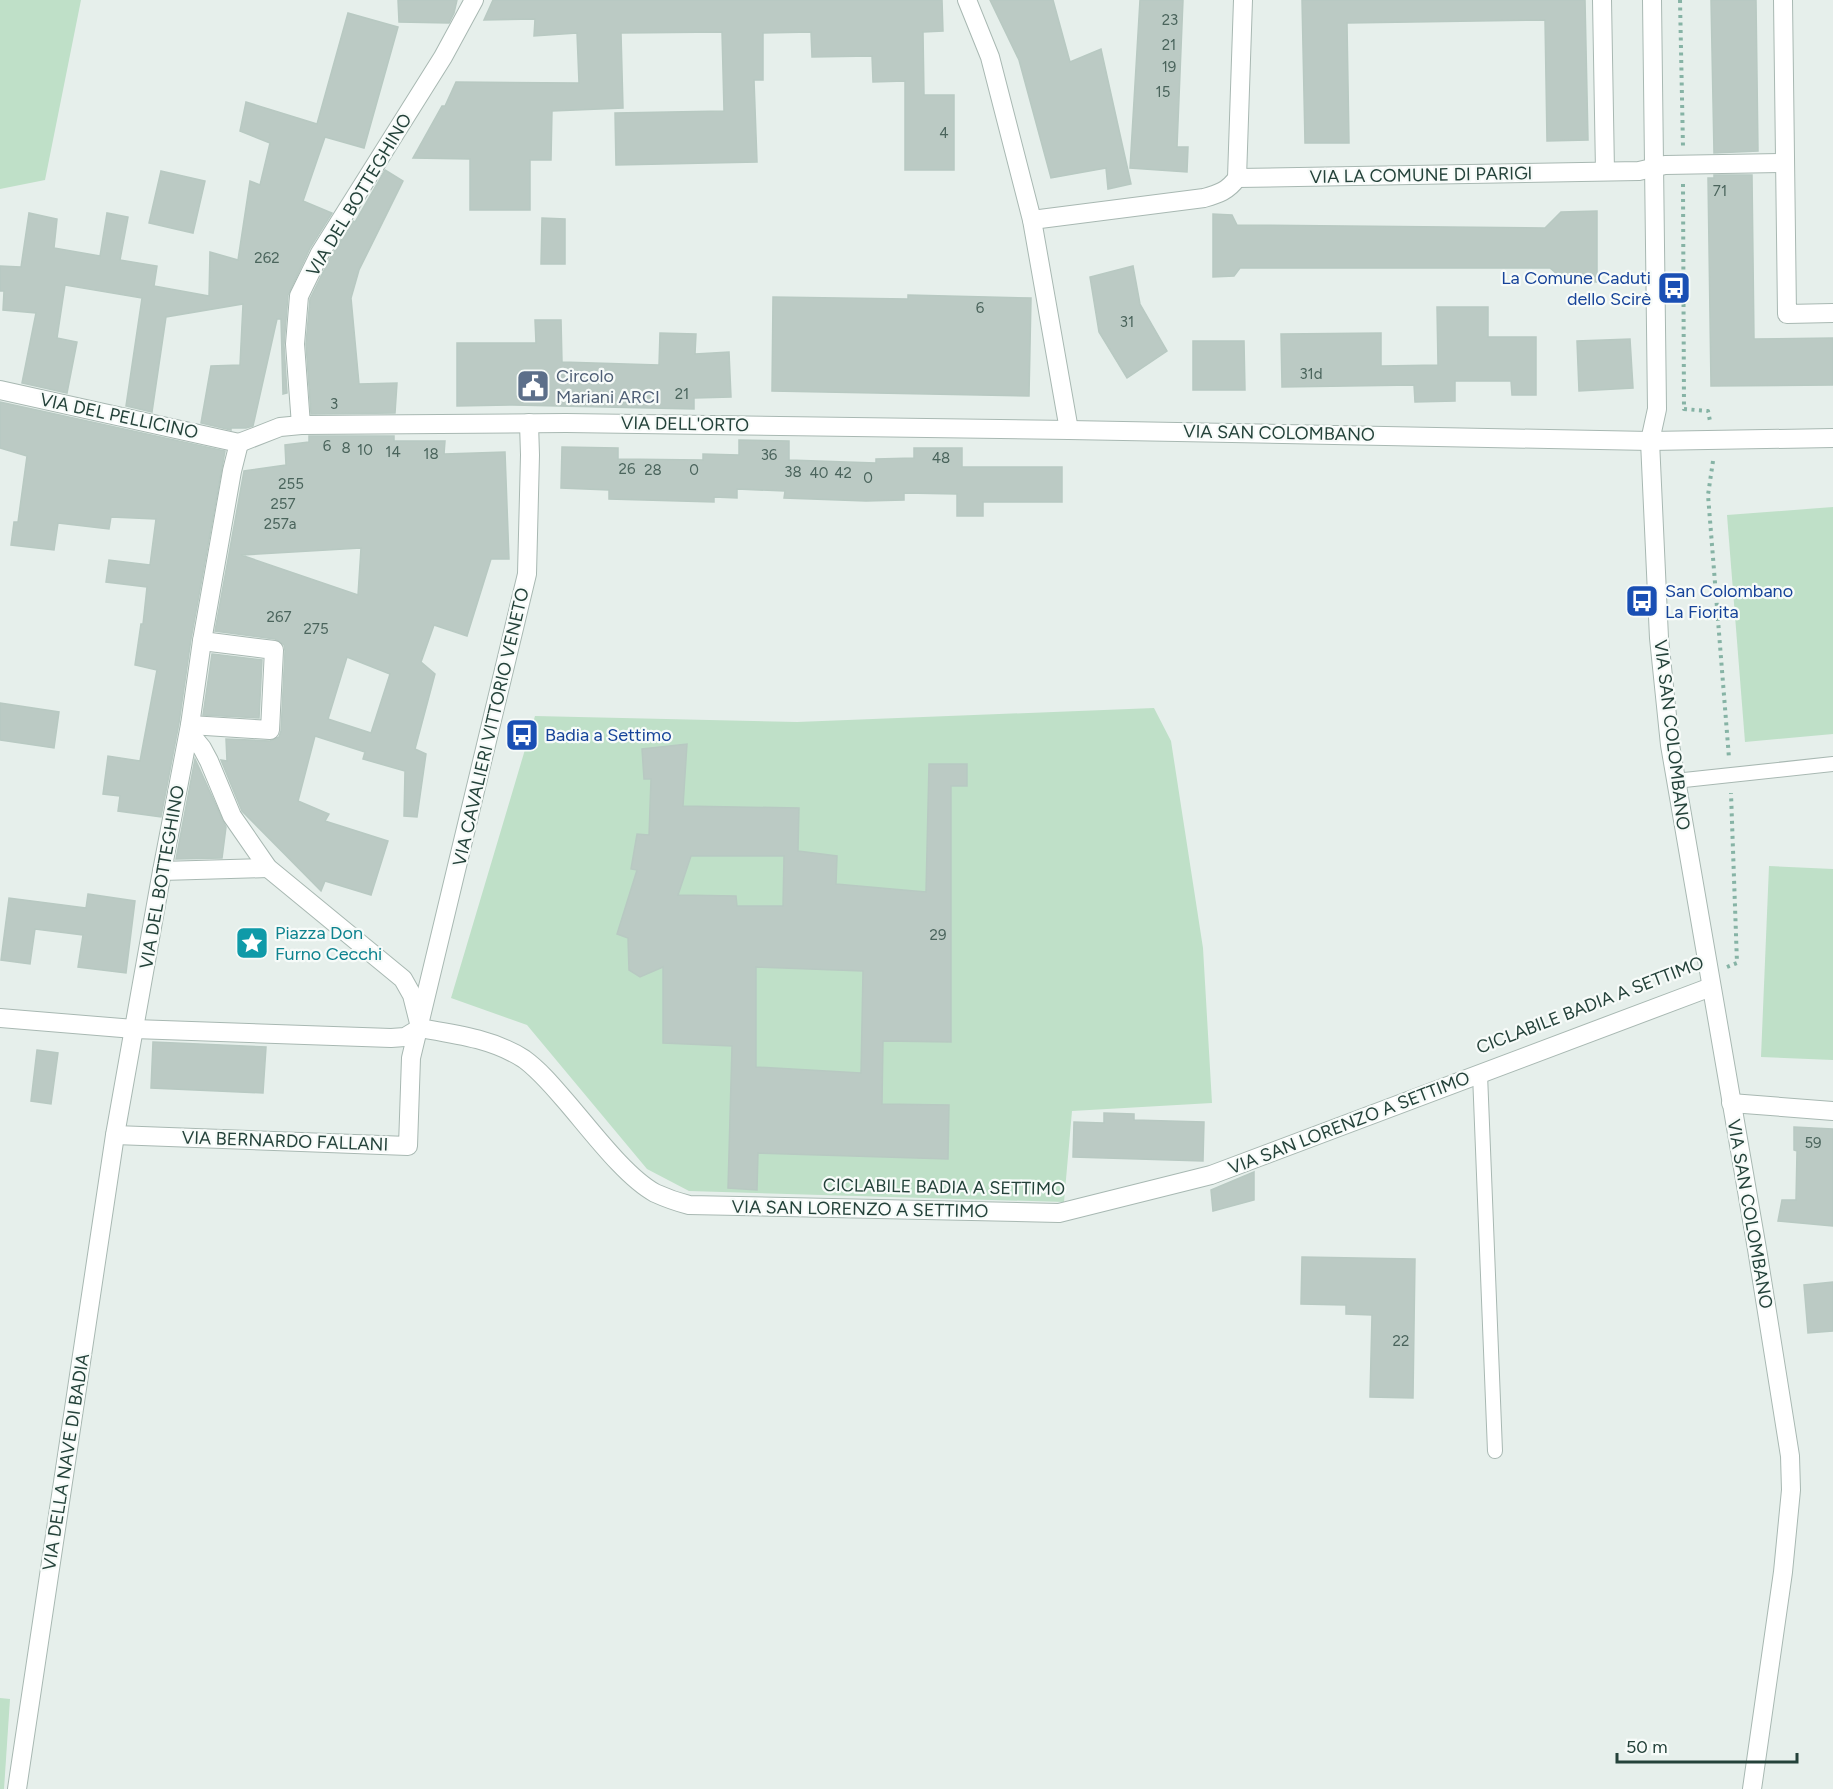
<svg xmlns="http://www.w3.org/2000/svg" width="1833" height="1789" font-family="Figtree,sans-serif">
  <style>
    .green { fill: #bfe0c8 }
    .building { fill: #bbcac4; stroke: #b8c9c2; stroke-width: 1.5; fill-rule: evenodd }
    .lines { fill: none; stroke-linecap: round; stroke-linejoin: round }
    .lane-casing { stroke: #a8b8b2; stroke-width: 16 }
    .street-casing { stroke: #a8b8b2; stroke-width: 20 }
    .path { stroke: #86b3a5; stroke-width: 4; stroke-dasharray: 3 4.5; stroke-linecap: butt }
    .lane { stroke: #fff; stroke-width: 14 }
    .street { stroke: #fff; stroke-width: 18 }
    .labels { text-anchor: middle; stroke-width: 4.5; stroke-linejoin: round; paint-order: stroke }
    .number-label { font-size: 15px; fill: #4a645c }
    .street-label { font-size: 18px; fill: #24423a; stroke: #f7fbf9 }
    .transit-label { font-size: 18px; fill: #164399; stroke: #f7fbf9; text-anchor: start }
    .service-label { font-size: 18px; fill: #4e5e75; stroke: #f7fbf9; text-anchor: start }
    .culture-label { font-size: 18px; fill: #0d838f; stroke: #f7fbf9; text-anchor: start }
  </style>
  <rect width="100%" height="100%" fill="#e6efeb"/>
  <g class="green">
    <polygon points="0,0 81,0 45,180 0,189"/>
    <polygon points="1833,507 1833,734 1745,742 1727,515"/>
    <polygon points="1154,708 1171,741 1203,948 1212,1103 1072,1111 1064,1202 689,1191 647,1169 527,1025 451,998 535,716 797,722"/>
    <polygon points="1769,866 1833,869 1833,1060 1761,1057"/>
    <polygon points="0,1698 10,1699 4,1789 0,1789"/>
  </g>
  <g class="building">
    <polygon points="398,0 457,0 454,13 449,23 399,22"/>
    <polygon points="493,0 942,0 943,31 923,32 924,95 954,95 954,170 905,170 905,81 873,82 872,56 812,57 811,32 763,33 763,80 754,80 757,162 616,165 615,113 724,111 722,32 621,33 623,108 552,111 551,160 530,160 530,210 470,210 470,159 413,158 442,106 445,106 456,82 579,83 577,33 534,36 535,19 484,20"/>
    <polygon points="990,0 1053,0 1070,62 1101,49 1131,184 1108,189 1106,168 1051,178 1019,60"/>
    <polygon points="1140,0 1183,0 1177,147 1188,147 1187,172 1130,168"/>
    <polygon points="1302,0 1585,0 1588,140 1547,141 1545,20 1347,23 1349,143 1305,143"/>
    <polygon points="1711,0 1756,0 1758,151 1714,153"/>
    <polygon points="348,13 398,27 364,148 325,137 303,201 332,213 310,248 288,295 284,345 287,393 283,394 281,319 277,319 253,426 246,428 231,428 231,430 201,423 211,366 240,365 243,304 166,317 152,412 126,406 142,298 65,285 57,338 77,342 67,393 22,383 36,313 3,310 4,291 0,291 0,266 21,267 29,213 57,219 54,248 100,256 107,213 128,217 120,260 157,266 154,286 209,296 210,252 238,260 250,181 260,185 270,143 240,131 246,102 317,124"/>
    <polygon points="385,170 403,181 359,270 351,298 359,384 397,383 395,413 311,414 306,344 310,299 330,258 353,221 355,222"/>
    <polygon points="161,171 205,181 193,233 149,223"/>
    <polygon points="1714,175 1752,175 1754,339 1833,338 1833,385 1711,386 1708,178 1714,178"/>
    <polygon points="1597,211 1597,282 1564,280 1550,268 1240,268 1234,276 1213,277 1213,214 1232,215 1237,225 1545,228 1561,212"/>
    <polygon points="542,218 565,219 565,264 541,264"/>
    <polygon points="1133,266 1140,304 1167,351 1127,378 1099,332 1090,277"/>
    <polygon points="908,295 1031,298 1029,396 772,391 773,297 908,299"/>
    <polygon points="1437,307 1488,307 1488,337 1536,337 1536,395 1512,395 1511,381 1455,381 1455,401 1415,402 1414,385 1282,387 1281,334 1381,333 1381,366 1438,365"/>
    <polygon points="535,320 561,320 562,362 659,365 660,333 696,334 695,354 729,352 731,397 694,398 694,409 513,405 457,406 457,343 536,343"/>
    <polygon points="1630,339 1633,388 1579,391 1577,341"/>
    <polygon points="1193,341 1244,341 1245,390 1193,390"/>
    <polygon points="0,402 225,451 191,639 179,723 161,817 118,811 120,796 103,794 108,756 140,761 157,670 135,665 141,624 143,624 147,587 106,582 109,560 150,565 156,519 111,517 109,529 58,523 54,550 11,545 14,522 18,522 27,456 0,448"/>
    <path d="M 309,436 L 394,436 L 394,441 L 445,441 L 444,454 L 505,452 L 509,559 L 491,559 L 467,636 L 434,625 L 421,662 L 435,674 L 415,749 L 426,754 L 417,817 L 404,816 L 405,771 L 363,759 L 365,752 L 315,736 L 298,801 L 329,814 L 325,821 L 388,841 L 371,895 L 325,881 L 321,891 L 242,811 L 221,760 L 227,761 L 226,739 L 270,741 L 279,737 L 281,731 L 285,651 L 284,645 L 275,639 L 215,631 L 244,471 L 286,465 L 285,445 L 309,442 ZM 361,548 L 358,595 L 241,555 ZM 347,657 L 390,674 L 371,733 L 328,719 Z"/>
    <polygon points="739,440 789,441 789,460 876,463 876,459 914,458 914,448 962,448 962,467 1062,467 1062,502 983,502 983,516 957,516 957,494 904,493 904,500 866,501 784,498 785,491 737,489 737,498 714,497 714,502 609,499 609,490 561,488 562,447 618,448 618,459 703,460 703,454 739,455"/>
    <polygon points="212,654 262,660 259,718 203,715"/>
    <polygon points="0,703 59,712 54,748 0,740"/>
    <path d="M 687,744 L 683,806 L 799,808 L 798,851 L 837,856 L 836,884 L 926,892 L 929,764 L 967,764 L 967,786 L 951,786 L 951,1042 L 883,1041 L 882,1104 L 949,1105 L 948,1159 L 758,1153 L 757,1190 L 728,1188 L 732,1046 L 663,1043 L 663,967 L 640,977 L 629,970 L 628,938 L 617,934 L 637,870 L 631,869 L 637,834 L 649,835 L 651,779 L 644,779 L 642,749 ZM 691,856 L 784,856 L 783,906 L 737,906 L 736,896 L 678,895 ZM 756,967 L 863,971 L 861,1073 L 756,1067 Z"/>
    <polygon points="195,759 226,827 222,858 176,859"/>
    <polygon points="88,894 135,901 126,973 78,967 83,935 35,929 30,964 1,960 9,898 86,908"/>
    <polygon points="153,1042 266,1047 263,1093 151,1088"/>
    <polygon points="37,1050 58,1053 51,1104 31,1101"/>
    <polygon points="1104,1113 1134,1114 1134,1120 1204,1122 1203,1161 1073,1157 1074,1122 1104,1123"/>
    <polygon points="1794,1127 1833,1129 1833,1226 1778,1221 1782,1200 1796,1200 1797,1151 1794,1150"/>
    <polygon points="1254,1172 1254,1200 1213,1211 1211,1190"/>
    <polygon points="1302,1257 1415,1259 1413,1398 1370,1397 1372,1315 1346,1314 1346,1305 1301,1304"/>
    <polygon points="1833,1282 1833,1331 1808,1333 1804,1285"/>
  </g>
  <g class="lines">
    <g class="lane-casing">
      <g id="lane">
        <polyline points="1675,781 1833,764"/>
        <polyline points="1480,1074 1495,1451"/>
      </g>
    </g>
    <g class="street-casing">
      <g id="street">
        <polyline points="967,0 990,57 1032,220 1069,430"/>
        <polyline points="1602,0 1605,171"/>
        <polyline points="1652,0 1657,409 1650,441 1659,638 1670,745 1757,1249 1790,1456 1791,1490 1783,1572 1752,1789"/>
        <polyline points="1783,0 1787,314 1833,313"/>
        <polyline points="1237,178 1639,171 1665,165 1785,163"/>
        <path d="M 1032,220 L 1204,198 C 1218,194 1228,191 1237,178 L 1243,0"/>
        <polyline points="0,390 239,443"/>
        <polyline points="301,425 295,344 299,296 320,253 443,57 474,0"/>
        <polyline points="239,443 280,427 301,425 566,423 1069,430 1650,441 1833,438"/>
        <polyline points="190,725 270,730 274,650 202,641"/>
        <polyline points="189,732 202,748 209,761 232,816 268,868 403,979 412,995 419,1023"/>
        <polyline points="162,871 268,868"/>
        <polyline points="0,1018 134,1029 391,1038 405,1037 420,1028"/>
        <path d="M 420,1028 C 455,1034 493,1039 524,1059 C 539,1070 551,1084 563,1098 C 587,1125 624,1176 655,1193 C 666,1198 677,1202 689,1205 L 1059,1213 L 1211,1175 L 1711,987"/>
        <polyline points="1731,1103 1833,1111"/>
        <polyline points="115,1135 408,1146 411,1058 527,574 530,455 529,423"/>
        <polyline points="17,1789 115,1135 162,871 190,725 202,641 232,471 239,443"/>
      </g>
    </g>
    <g class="path">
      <polyline points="1680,0 1683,147"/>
      <polyline points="1683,184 1684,409 1708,411 1710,421"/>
      <polyline points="1713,461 1708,495 1729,758"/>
      <polyline points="1727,967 1737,963 1731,793"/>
    </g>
    <use href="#lane" class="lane"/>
    <use href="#street" class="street"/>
  </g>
  <defs>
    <g id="bus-square" transform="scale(1.725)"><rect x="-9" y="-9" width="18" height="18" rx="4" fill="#1a4fb4" stroke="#f7fbf9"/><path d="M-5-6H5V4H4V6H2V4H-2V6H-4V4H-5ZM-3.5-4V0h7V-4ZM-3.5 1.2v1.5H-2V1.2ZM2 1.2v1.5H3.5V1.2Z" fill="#fff"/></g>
    <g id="civic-square" transform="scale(1.725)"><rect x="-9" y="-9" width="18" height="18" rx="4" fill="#5c6f8a" stroke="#f7fbf9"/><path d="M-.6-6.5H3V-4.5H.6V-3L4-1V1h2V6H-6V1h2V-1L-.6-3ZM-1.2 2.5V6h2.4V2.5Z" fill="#fff"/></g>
    <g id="sight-square" transform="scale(1.725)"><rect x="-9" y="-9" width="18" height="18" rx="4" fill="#0f9aa8" stroke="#f7fbf9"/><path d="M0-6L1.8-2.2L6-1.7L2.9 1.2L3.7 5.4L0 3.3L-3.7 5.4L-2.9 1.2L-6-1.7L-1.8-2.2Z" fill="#fff"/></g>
  </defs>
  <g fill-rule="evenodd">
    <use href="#bus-square" x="1674" y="288"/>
    <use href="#civic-square" x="533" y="386"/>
    <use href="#bus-square" x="1642" y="601"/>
    <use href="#bus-square" x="522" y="735"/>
    <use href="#sight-square" x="252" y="943"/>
  </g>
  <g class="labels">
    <g class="number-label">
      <text x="1170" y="25">23</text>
      <text x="1169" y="50">21</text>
      <text x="1169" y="72">19</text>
      <text x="1163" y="97">15</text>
      <text x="944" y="138">4</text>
      <text x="1720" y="196">71</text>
      <text x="267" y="263">262</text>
      <text x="980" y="313">6</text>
      <text x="1127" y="327">31</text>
      <text x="1311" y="379">31d</text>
      <text x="682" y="399">21</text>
      <text x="334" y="409">3</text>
      <text x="327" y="451">6</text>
      <text x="346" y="453">8</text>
      <text x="365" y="455">10</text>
      <text x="393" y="457">14</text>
      <text x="431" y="459">18</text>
      <text x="769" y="460">36</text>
      <text x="941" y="463">48</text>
      <text x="627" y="474">26</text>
      <text x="653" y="475">28</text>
      <text x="694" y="475">0</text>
      <text x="793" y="477">38</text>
      <text x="819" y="478">40</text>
      <text x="843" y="478">42</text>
      <text x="868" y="483">0</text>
      <text x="291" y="489">255</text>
      <text x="283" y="509">257</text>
      <text x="280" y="529">257a</text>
      <text x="279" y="622">267</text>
      <text x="316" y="634">275</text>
      <text x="938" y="940">29</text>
      <text x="1813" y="1148">59</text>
      <text x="1401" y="1346">22</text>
    </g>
    <g class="street-label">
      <text transform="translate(1421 175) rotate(-1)" y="6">VIA LA COMUNE DI PARIGI</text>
      <text transform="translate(359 195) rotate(-59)" y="6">VIA DEL BOTTEGHINO</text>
      <text transform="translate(119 416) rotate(12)" y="6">VIA DEL PELLICINO</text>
      <text transform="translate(685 424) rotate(1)" y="6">VIA DELL'ORTO</text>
      <text transform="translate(1279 433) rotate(1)" y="6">VIA SAN COLOMBANO</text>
      <text transform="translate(491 727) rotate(-77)" y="6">VIA CAVALIERI VITTORIO VENETO</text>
      <text transform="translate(1672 735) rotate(83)" y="6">VIA SAN COLOMBANO</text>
      <text transform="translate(162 877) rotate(-80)" y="6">VIA DEL BOTTEGHINO</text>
      <text transform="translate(1590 1005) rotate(-21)" y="6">CICLABILE BADIA A SETTIMO</text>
      <text transform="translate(1349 1123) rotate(-21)" y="6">VIA SAN LORENZO A SETTIMO</text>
      <text transform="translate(285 1141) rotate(2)" y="6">VIA BERNARDO FALLANI</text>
      <text transform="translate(944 1187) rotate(1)" y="6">CICLABILE BADIA A SETTIMO</text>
      <text transform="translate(860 1209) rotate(1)" y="6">VIA SAN LORENZO A SETTIMO</text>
      <text transform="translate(1750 1214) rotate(80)" y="6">VIA SAN COLOMBANO</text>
      <text transform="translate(66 1462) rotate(-81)" y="6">VIA DELLA NAVE DI BADIA</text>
    </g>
    <g class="transit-label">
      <text x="1651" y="284" text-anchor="end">La Comune Caduti<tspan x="1651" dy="21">dello Scirè</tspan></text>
      <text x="1665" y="597">San Colombano<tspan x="1665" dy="21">La Fiorita</tspan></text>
      <text x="545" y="741">Badia a Settimo</text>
    </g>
    <g class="service-label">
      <text x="556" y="382">Circolo<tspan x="556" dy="21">Mariani ARCI</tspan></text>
    </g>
    <g class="culture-label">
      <text x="275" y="939">Piazza Don<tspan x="275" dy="21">Furno Cecchi</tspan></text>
    </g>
  </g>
  <path d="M1617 1753v9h180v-9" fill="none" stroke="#24423a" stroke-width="3"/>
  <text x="1626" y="1753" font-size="18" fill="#24423a" stroke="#f7fbf9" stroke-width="4.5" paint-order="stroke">50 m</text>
</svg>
